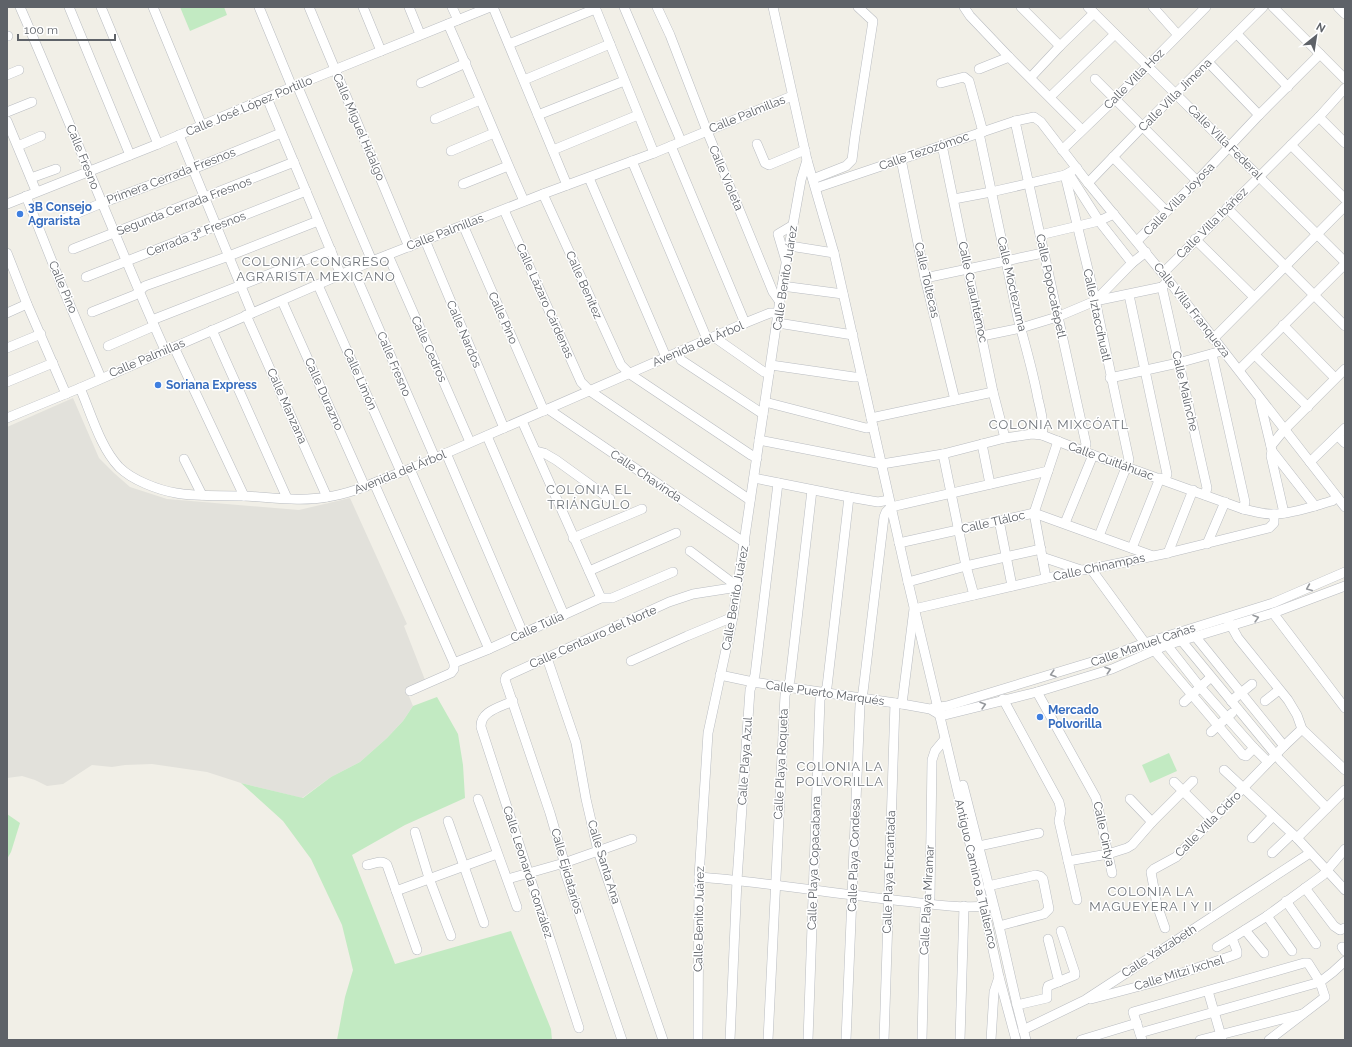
<svg xmlns="http://www.w3.org/2000/svg" width="1352" height="1047" font-family="Raleway,sans-serif">
  <style>
    .industrial { fill: #e2e1db }
    .green { fill: #c2eac2 }
    .lines { fill: none; stroke-linecap: round; stroke-linejoin: round }
    .minor-casing { stroke: #b9bcc1; stroke-width: 10 }
    .minor { stroke: #fff; stroke-width: 9 }
    .oneway { stroke: #96999d }
    .shop-dot { fill: #3f7fe0; stroke: #fff; stroke-width: 1.5 }
    .labels { text-anchor: middle; stroke-width: 3; stroke-linejoin: round; paint-order: stroke }
    .street-label { font-size: 12px; fill: #5e6268; stroke: #fff }
    .shop-label { font-size: 12px; font-weight: bold; fill: #366cbe; stroke: #fff; text-anchor: start }
    .neighbourhood-label { font-size: 13px; letter-spacing: 1px; fill: #6f747a; stroke: #fff }
  </style>
  <rect width="100%" height="100%" fill="#f1efe7"/>
  <polygon class="industrial" points="73,398 99,458 114,473 130,487 167,499 299,510 350,498 407,624 404,626 425,680 406,689 413,706 403,721 387,738 360,762 331,777 302,798 241,783 207,772 152,764 125,765 112,767 92,765 63,784 47,786 35,780 22,776 7,778 7,427"/>
  <g class="green">
    <polygon points="180,7 224,7 227,15 190,31"/>
    <polygon points="437,697 458,734 463,765 465,798 405,825 352,855 395,964 511,931 551,1029 552,1040 337,1040 345,997 353,970 342,925 311,859 283,821 241,783 303,798 331,777 360,762 387,738 403,721 413,706"/>
    <polygon points="1169,753 1177,771 1150,783 1142,765"/>
    <polygon points="7,814 20,823 11,852 7,859"/>
  </g>
  <g class="lines">
    <g class="minor-casing">
      <g id="minor">
        <path d="M 20,7 C 70,121 114,237 165,350"/>
        <polyline points="69,7 130,155"/>
        <polyline points="101,7 158,144"/>
        <polyline points="153,7 202,126"/>
        <polyline points="259,7 292,87"/>
        <polyline points="309,7 409,247"/>
        <polyline points="363,7 381,51"/>
        <polyline points="409,7 420,34"/>
        <polyline points="452,7 458,20"/>
        <polyline points="493,7 567,185"/>
        <polyline points="595,7 654,153"/>
        <polyline points="624,7 681,141"/>
        <polyline points="657,7 670,35 707,131 773,292 780,302"/>
        <polyline points="773,7 807,160 834,253 908,582 968,835 999,977 1016,1040"/>
        <polyline points="964,7 970,16 1009,57 1082,130"/>
        <polyline points="1021,7 1060,46"/>
        <polyline points="1088,7 1345,262"/>
        <polyline points="1153,7 1178,35"/>
        <polyline points="1273,7 1345,79"/>
        <polyline points="1338,7 1345,14"/>
        <path d="M 448,24 C 474,82 498,143 524,201"/>
        <polyline points="1237,34 1288,87"/>
        <polyline points="7,36 8,36"/>
        <polyline points="509,44 595,9"/>
        <polyline points="1208,62 1259,115"/>
        <polyline points="979,69 1009,57"/>
        <polyline points="7,75 19,70"/>
        <polyline points="1031,77 1060,46 1094,13"/>
        <polyline points="1095,79 1197,181"/>
        <polyline points="524,80 610,44"/>
        <polyline points="421,83 466,63"/>
        <polyline points="941,83 964,77 969,81 983,132"/>
        <polyline points="297,85 372,261"/>
        <polyline points="1050,97 1115,34"/>
        <polyline points="267,98 341,275"/>
        <polyline points="7,112 32,102"/>
        <polyline points="538,115 624,81"/>
        <polyline points="1319,117 1345,143"/>
        <polyline points="435,119 480,100"/>
        <polyline points="7,121 36,191"/>
        <polyline points="1015,121 1086,444 1084,451"/>
        <path d="M 979,133 L 1018,318 C 1025,345 1033,371 1038,399 C 1041,411 1044,423 1042,435"/>
        <polyline points="179,135 252,313"/>
        <polyline points="757,144 765,163 769,165 805,150"/>
        <polyline points="942,145 993,392 1005,438"/>
        <polyline points="1291,145 1345,199"/>
        <polyline points="18,146 41,136"/>
        <polyline points="671,146 745,323"/>
        <polyline points="553,150 638,115"/>
        <polyline points="1062,150 1115,99 1206,7"/>
        <polyline points="451,151 494,133"/>
        <polyline points="1113,157 1166,211"/>
        <polyline points="901,159 925,278 955,400"/>
        <polyline points="632,161 707,339"/>
        <polyline points="1077,168 1065,175 1093,290 1129,460 1099,536"/>
        <polyline points="1069,174 1099,221 1132,263"/>
        <polyline points="31,178 56,169"/>
        <polyline points="589,178 666,357"/>
        <polyline points="813,179 846,166 852,160 855,136 873,21 858,7"/>
        <polyline points="1088,183 1142,127 1263,7"/>
        <polyline points="463,184 508,166"/>
        <polyline points="816,188 1015,121 1034,117 1041,122 1088,183 1169,281 1345,507"/>
        <polyline points="543,194 621,365 630,374 751,455 757,458"/>
        <polyline points="26,196 61,284 101,378"/>
        <polyline points="954,199 991,192 1065,175"/>
        <polyline points="7,204 158,144 292,87 490,7"/>
        <polyline points="1227,208 1345,326"/>
        <polyline points="504,210 581,382 590,391 750,500"/>
        <polyline points="61,220 102,203 193,169 281,133"/>
        <polyline points="463,225 544,411"/>
        <polyline points="1040,235 1099,221 1114,214"/>
        <polyline points="1195,239 1254,297"/>
        <polyline points="425,240 504,428"/>
        <polyline points="1137,241 1197,181 1259,115 1320,54"/>
        <polyline points="790,246 834,253"/>
        <polyline points="73,249 294,162"/>
        <polyline points="7,253 27,304 66,394"/>
        <polyline points="388,255 470,442"/>
        <polyline points="786,261 778,234 793,225"/>
        <polyline points="353,269 435,458"/>
        <polyline points="1163,273 1319,117 1345,88"/>
        <polyline points="86,277 306,191"/>
        <polyline points="925,278 1043,253"/>
        <polyline points="318,285 401,472"/>
        <polyline points="782,286 843,294"/>
        <polyline points="1162,287 1207,488 1205,495"/>
        <polyline points="1129,295 1167,474 1165,480"/>
        <polyline points="282,301 365,487"/>
        <polyline points="1095,301 1132,263 1146,252"/>
        <polyline points="92,312 135,295 145,286 229,256 318,221"/>
        <polyline points="7,313 27,304"/>
        <polyline points="246,315 327,497"/>
        <polyline points="152,320 331,250"/>
        <polyline points="778,323 853,335"/>
        <polyline points="1283,325 1335,378"/>
        <polyline points="212,330 287,498"/>
        <polyline points="982,336 1021,328 1057,317 1095,301 1162,287 1166,283"/>
        <polyline points="714,337 764,372 769,373"/>
        <polyline points="1213,339 1345,206"/>
        <polyline points="108,346 154,326"/>
        <polyline points="174,347 244,496"/>
        <polyline points="7,348 41,334"/>
        <polyline points="678,352 681,360 763,414"/>
        <polyline points="1212,354 1245,502 1243,509"/>
        <polyline points="1255,355 1308,407"/>
        <polyline points="771,365 854,377 862,377"/>
        <polyline points="1239,370 1345,264"/>
        <polyline points="1110,378 1178,363 1218,352"/>
        <polyline points="7,382 53,363"/>
        <polyline points="80,388 372,261 543,194 654,153 792,96"/>
        <polyline points="1260,401 1272,451 1271,456 1284,513"/>
        <polyline points="765,402 866,428 873,427"/>
        <polyline points="548,409 745,543"/>
        <path d="M 7,418 L 80,388 C 91,413 100,447 119,467 C 132,480 158,490 176,493 C 198,497 221,495 243,496 C 270,497 300,502 327,497 C 357,493 382,478 410,469 L 745,323 L 770,313 L 779,313"/>
        <polyline points="871,418 993,392"/>
        <polyline points="522,421 601,598"/>
        <polyline points="487,436 564,615"/>
        <polyline points="1338,436 1345,443"/>
        <path d="M 759,440 L 882,464 L 943,454 L 1005,438 L 1032,434 L 1042,435 L 1093,455 L 1243,509 C 1253,511 1264,515 1274,514 C 1292,514 1314,506 1332,501 L 1337,497"/>
        <polyline points="982,444 990,484"/>
        <polyline points="1271,446 1284,430 1345,369"/>
        <polyline points="536,451 544,453 556,460 610,499"/>
        <polyline points="1272,451 1315,506"/>
        <polyline points="446,453 523,633"/>
        <polyline points="943,454 966,566 974,595"/>
        <polyline points="184,459 202,495"/>
        <polyline points="1310,462 1345,428"/>
        <polyline points="410,469 489,649"/>
        <polyline points="754,478 849,497 878,502 889,500"/>
        <polyline points="374,483 454,663"/>
        <polyline points="999,520 1012,586"/>
        <polyline points="1065,523 1093,455"/>
        <polyline points="573,538 642,509"/>
        <polyline points="899,543 1034,513 1153,556"/>
        <polyline points="1207,544 1225,502"/>
        <polyline points="1132,548 1160,478"/>
        <polyline points="690,551 738,587"/>
        <polyline points="1168,553 1193,490"/>
        <polyline points="1042,557 1081,570"/>
        <polyline points="1091,569 1145,643 1154,650 1243,755 1246,756 1254,748"/>
        <polyline points="589,571 676,533"/>
        <polyline points="1046,578 1034,513 1058,441"/>
        <polyline points="908,582 966,566 1041,549"/>
        <polyline points="1273,613 1345,708"/>
        <polyline points="1228,620 1238,638 1288,700 1297,715 1302,729 1345,770"/>
        <polyline points="1195,636 1284,746"/>
        <polyline points="1181,640 1280,760 1327,808"/>
        <polyline points="1167,645 1200,687 1254,748 1268,762"/>
        <polyline points="547,658 576,743 586,799 598,851 663,1040"/>
        <polyline points="631,661 687,636 733,617"/>
        <polyline points="720,675 753,682 902,704 930,709 940,715 945,715 1037,692 1112,669 1167,645 1273,613 1345,586"/>
        <polyline points="410,691 451,673 454,669 454,663 489,649 601,598 612,598 673,572"/>
        <polyline points="1037,692 1096,798 1112,873"/>
        <polyline points="1003,699 1059,802 1061,811 1059,821 1077,900"/>
        <path d="M 513,701 C 501,707 480,711 481,727 L 579,1028"/>
        <polyline points="1231,701 1252,684"/>
        <polyline points="1265,701 1279,690"/>
        <polyline points="1184,702 1211,677"/>
        <polyline points="902,704 914,609 1082,570 1091,569 1168,553 1269,528 1274,523 1274,514"/>
        <polyline points="933,708 947,706 1105,658 1145,643 1273,603 1345,572"/>
        <polyline points="1211,732 1232,713"/>
        <polyline points="1224,770 1297,838 1345,890"/>
        <polyline points="1174,782 1212,820"/>
        <polyline points="963,785 999,926 1017,1005 1026,1040"/>
        <polyline points="478,799 517,907"/>
        <polyline points="1130,799 1152,822"/>
        <polyline points="448,821 484,923"/>
        <polyline points="415,832 429,878 451,936"/>
        <polyline points="1252,838 1273,816"/>
        <polyline points="1297,838 1345,790"/>
        <polyline points="979,846 1039,833"/>
        <polyline points="1272,853 1292,834"/>
        <polyline points="1068,861 1108,854 1127,848 1132,845 1152,822 1193,781"/>
        <path d="M 367,865 C 374,864 382,859 387,865 L 417,950"/>
        <path d="M 699,877 C 764,882 829,893 894,900 C 924,903 958,909 988,906"/>
        <polyline points="508,879 564,863 632,839"/>
        <polyline points="988,886 1036,875 1040,876 1043,879 1049,909 1044,914 999,926"/>
        <polyline points="1305,888 1334,926 1340,930 1345,928"/>
        <polyline points="396,891 497,854"/>
        <polyline points="1286,901 1316,944"/>
        <polyline points="1267,916 1292,951"/>
        <polyline points="1165,928 1157,905 1151,872 1154,869 1176,857 1284,746 1302,729"/>
        <polyline points="1245,930 1264,953"/>
        <polyline points="1048,939 1059,982"/>
        <polyline points="1217,947 1232,938"/>
        <polyline points="1342,947 1345,951"/>
        <polyline points="1208,991 1222,1039"/>
        <polyline points="1091,999 1159,981 1237,954 1237,951 1232,938 1267,916 1323,875 1345,849"/>
        <polyline points="1017,1005 1047,998 1047,990 1048,986 1075,975 1075,973 1061,931"/>
        <polyline points="1023,1030 1085,1000 1310,853"/>
        <polyline points="1140,1033 1320,982 1333,972 1345,961"/>
        <polyline points="622,1040 565,872 563,858 550,813 505,680 506,677 509,675 669,602 693,594 738,587"/>
        <polyline points="698,1040 699,877 708,733 733,617 782,286 801,180 807,160"/>
        <polyline points="730,1040 737,880 750,690 755,675 778,483"/>
        <polyline points="768,1040 785,695 790,680 812,490"/>
        <polyline points="808,1040 820,699 827,687 849,497"/>
        <polyline points="846,1040 860,705 863,692 884,517 886,512 891,507 1048,471"/>
        <polyline points="884,1040 895,703"/>
        <polyline points="922,1040 925,909 930,898 932,760 935,751 945,739"/>
        <polyline points="960,1040 964,906"/>
        <polyline points="991,1040 994,992 999,977"/>
        <polyline points="1081,1040 1137,1023"/>
        <polyline points="1142,1040 1133,1012 1304,963 1308,963 1320,982 1325,997 1269,1040"/>
        <polyline points="1200,1040 1302,1014"/>
      </g>
    </g>
    <use href="#minor" class="minor"/>
  </g>
  <defs><path id="oneway-chevron" d="M-2-3.5L2.5 0L-2 3.5" fill="none" stroke-width="1.6" stroke-linecap="round" stroke-linejoin="round"/></defs>
  <g class="oneway">
    <use href="#oneway-chevron" transform="translate(1309 588) rotate(157)"/>
    <use href="#oneway-chevron" transform="translate(1256 618) rotate(-16)"/>
    <use href="#oneway-chevron" transform="translate(1108 670) rotate(-18)"/>
    <use href="#oneway-chevron" transform="translate(1053 674) rotate(163)"/>
    <use href="#oneway-chevron" transform="translate(983 705) rotate(-16)"/>
  </g>
  <g class="shop-dot">
    <circle cx="20" cy="214" r="4"/>
    <circle cx="158" cy="385" r="4"/>
    <circle cx="1040" cy="717" r="4"/>
  </g>
  <g class="labels">
    <g class="street-label">
      <text transform="translate(1134 79) rotate(-45)" y="4">Calle Villa Hoz</text>
      <text transform="translate(1175 95) rotate(-45)" y="4">Calle Villa Jimena</text>
      <text transform="translate(249 106) rotate(-23)" y="4">Calle José López Portillo</text>
      <text transform="translate(747 114) rotate(-22)" y="4">Calle Palmillas</text>
      <text transform="translate(359 127) rotate(67)" y="4">Calle Miguel Hidalgo</text>
      <text transform="translate(1225 142) rotate(45)" y="4">Calle Villa Federal</text>
      <text transform="translate(924 151) rotate(-19)" y="4">Calle Tezozómoc</text>
      <text transform="translate(83 157) rotate(68)" y="4">Calle Fresno</text>
      <text transform="translate(171 176) rotate(-21)" y="4">Primera Cerrada Fresnos</text>
      <text transform="translate(726 178) rotate(67)" y="4">Calle Violeta</text>
      <text transform="translate(1179 199) rotate(-46)" y="4">Calle Villa Joyosa</text>
      <text transform="translate(184 206) rotate(-21)" y="4">Segunda Cerrada Fresnos</text>
      <text transform="translate(1212 223) rotate(-45)" y="4">Calle Villa Ibáñez</text>
      <text transform="translate(445 232) rotate(-21)" y="4">Calle Palmillas</text>
      <text transform="translate(196 234) rotate(-21)" y="4">Cerrada 3ª Fresnos</text>
      <text transform="translate(785 278) rotate(-81)" y="4">Calle Benito Juárez</text>
      <text transform="translate(927 280) rotate(77)" y="4">Calle Toltecas</text>
      <text transform="translate(1012 284) rotate(77)" y="4">Calle Moctezuma</text>
      <text transform="translate(584 285) rotate(66)" y="4">Calle Benítez</text>
      <text transform="translate(1051 286) rotate(78)" y="4">Calle Popocatépetl</text>
      <text transform="translate(63 287) rotate(67)" y="4">Calle Pino</text>
      <text transform="translate(973 292) rotate(78)" y="4">Calle Cuauhtémoc</text>
      <text transform="translate(545 301) rotate(66)" y="4">Calle Lázaro Cárdenas</text>
      <text transform="translate(1192 310) rotate(52)" y="4">Calle Villa Franqueza</text>
      <text transform="translate(1097 315) rotate(78)" y="4">Calle Iztaccíhuatl</text>
      <text transform="translate(503 318) rotate(66)" y="4">Calle Pino</text>
      <text transform="translate(464 334) rotate(67)" y="4">Calle Nardos</text>
      <text transform="translate(698 344) rotate(-23)" y="4">Avenida del Árbol</text>
      <text transform="translate(429 349) rotate(66)" y="4">Calle Cedros</text>
      <text transform="translate(147 358) rotate(-23)" y="4">Calle Palmillas</text>
      <text transform="translate(394 364) rotate(67)" y="4">Calle Fresno</text>
      <text transform="translate(360 379) rotate(66)" y="4">Calle Limón</text>
      <text transform="translate(1185 391) rotate(77)" y="4">Calle Malinche</text>
      <text transform="translate(324 394) rotate(66)" y="4">Calle Durazno</text>
      <text transform="translate(287 406) rotate(66)" y="4">Calle Manzana</text>
      <text transform="translate(1111 461) rotate(20)" y="4">Calle Cuitláhuac</text>
      <text transform="translate(400 472) rotate(-22)" y="4">Avenida del Árbol</text>
      <text transform="translate(646 476) rotate(34)" y="4">Calle Chavinda</text>
      <text transform="translate(993 522) rotate(-13)" y="4">Calle Tláloc</text>
      <text transform="translate(1099 567) rotate(-12)" y="4">Calle Chinampas</text>
      <text transform="translate(735 598) rotate(-80)" y="4">Calle Benito Juárez</text>
      <text transform="translate(537 627) rotate(-24)" y="4">Calle Tulia</text>
      <text transform="translate(593 637) rotate(-24)" y="4">Calle Centauro del Norte</text>
      <text transform="translate(1143 645) rotate(-19)" y="4">Calle Manuel Cañas</text>
      <text transform="translate(825 693) rotate(8)" y="4">Calle Puerto Marqués</text>
      <text transform="translate(745 761) rotate(-86)" y="4">Calle Playa Azul</text>
      <text transform="translate(781 764) rotate(-87)" y="4">Calle Playa Roqueta</text>
      <text transform="translate(1208 824) rotate(-45)" y="4">Calle Villa Cidro</text>
      <text transform="translate(1104 834) rotate(78)" y="4">Calle Cintya</text>
      <text transform="translate(854 855) rotate(-88)" y="4">Calle Playa Condesa</text>
      <text transform="translate(604 862) rotate(73)" y="4">Calle Santa Ana</text>
      <text transform="translate(814 863) rotate(-88)" y="4">Calle Playa Copacabana</text>
      <text transform="translate(567 871) rotate(74)" y="4">Calle Ejidatarios</text>
      <text transform="translate(528 872) rotate(72)" y="4">Calle Leonarda González</text>
      <text transform="translate(889 872) rotate(-88)" y="4">Calle Playa Encantada</text>
      <text transform="translate(976 874) rotate(77)" y="4">Antiguo Camino a Tlaltenco</text>
      <text transform="translate(927 900) rotate(-87)" y="4">Calle Playa Miramar</text>
      <text transform="translate(699 919) rotate(-89)" y="4">Calle Benito Juárez</text>
      <text transform="translate(1159 951) rotate(-33)" y="4">Calle Yatzabeth</text>
      <text transform="translate(1179 973) rotate(-17)" y="4">Calle Mitzi Ixchel</text>
    </g>
    <g class="shop-label">
      <text x="28" y="211">3B Consejo<tspan x="28" dy="14">Agrarista</tspan></text>
      <text x="166" y="389">Soriana Express</text>
      <text x="1048" y="714">Mercado<tspan x="1048" dy="14">Polvorilla</tspan></text>
    </g>
    <g class="neighbourhood-label">
      <text x="316" y="266">COLONIA CONGRESO<tspan x="316" dy="15">AGRARISTA MEXICANO</tspan></text>
      <text x="1059" y="429">COLONIA MIXCÓATL</text>
      <text x="589" y="494">COLONIA EL<tspan x="589" dy="15">TRIÁNGULO</tspan></text>
      <text x="840" y="771">COLONIA LA<tspan x="840" dy="15">POLVORILLA</tspan></text>
      <text x="1151" y="896">COLONIA LA<tspan x="1151" dy="15">MAGUEYERA I Y II</tspan></text>
    </g>
  </g>
  <rect width="1352" height="1047" fill="none" stroke="#5e6268" stroke-width="16"/>
  <g transform="translate(1316 36) rotate(30)" stroke="#ffffff" stroke-width="3" paint-order="stroke">
  <path d="M0-3L7 15L0 10L-7 15Z" fill="#5e6268"/>
  <text y="-6" font-size="11" font-weight="bold" text-anchor="middle" fill="#5e6268">N</text>
  </g>
  <path d="M18 34v6h97v-6" fill="none" stroke="#5e6268" stroke-width="2"/>
  <text x="24" y="34" font-size="12" fill="#5e6268" stroke="#ffffff" stroke-width="3" paint-order="stroke">100 m</text>
</svg>
